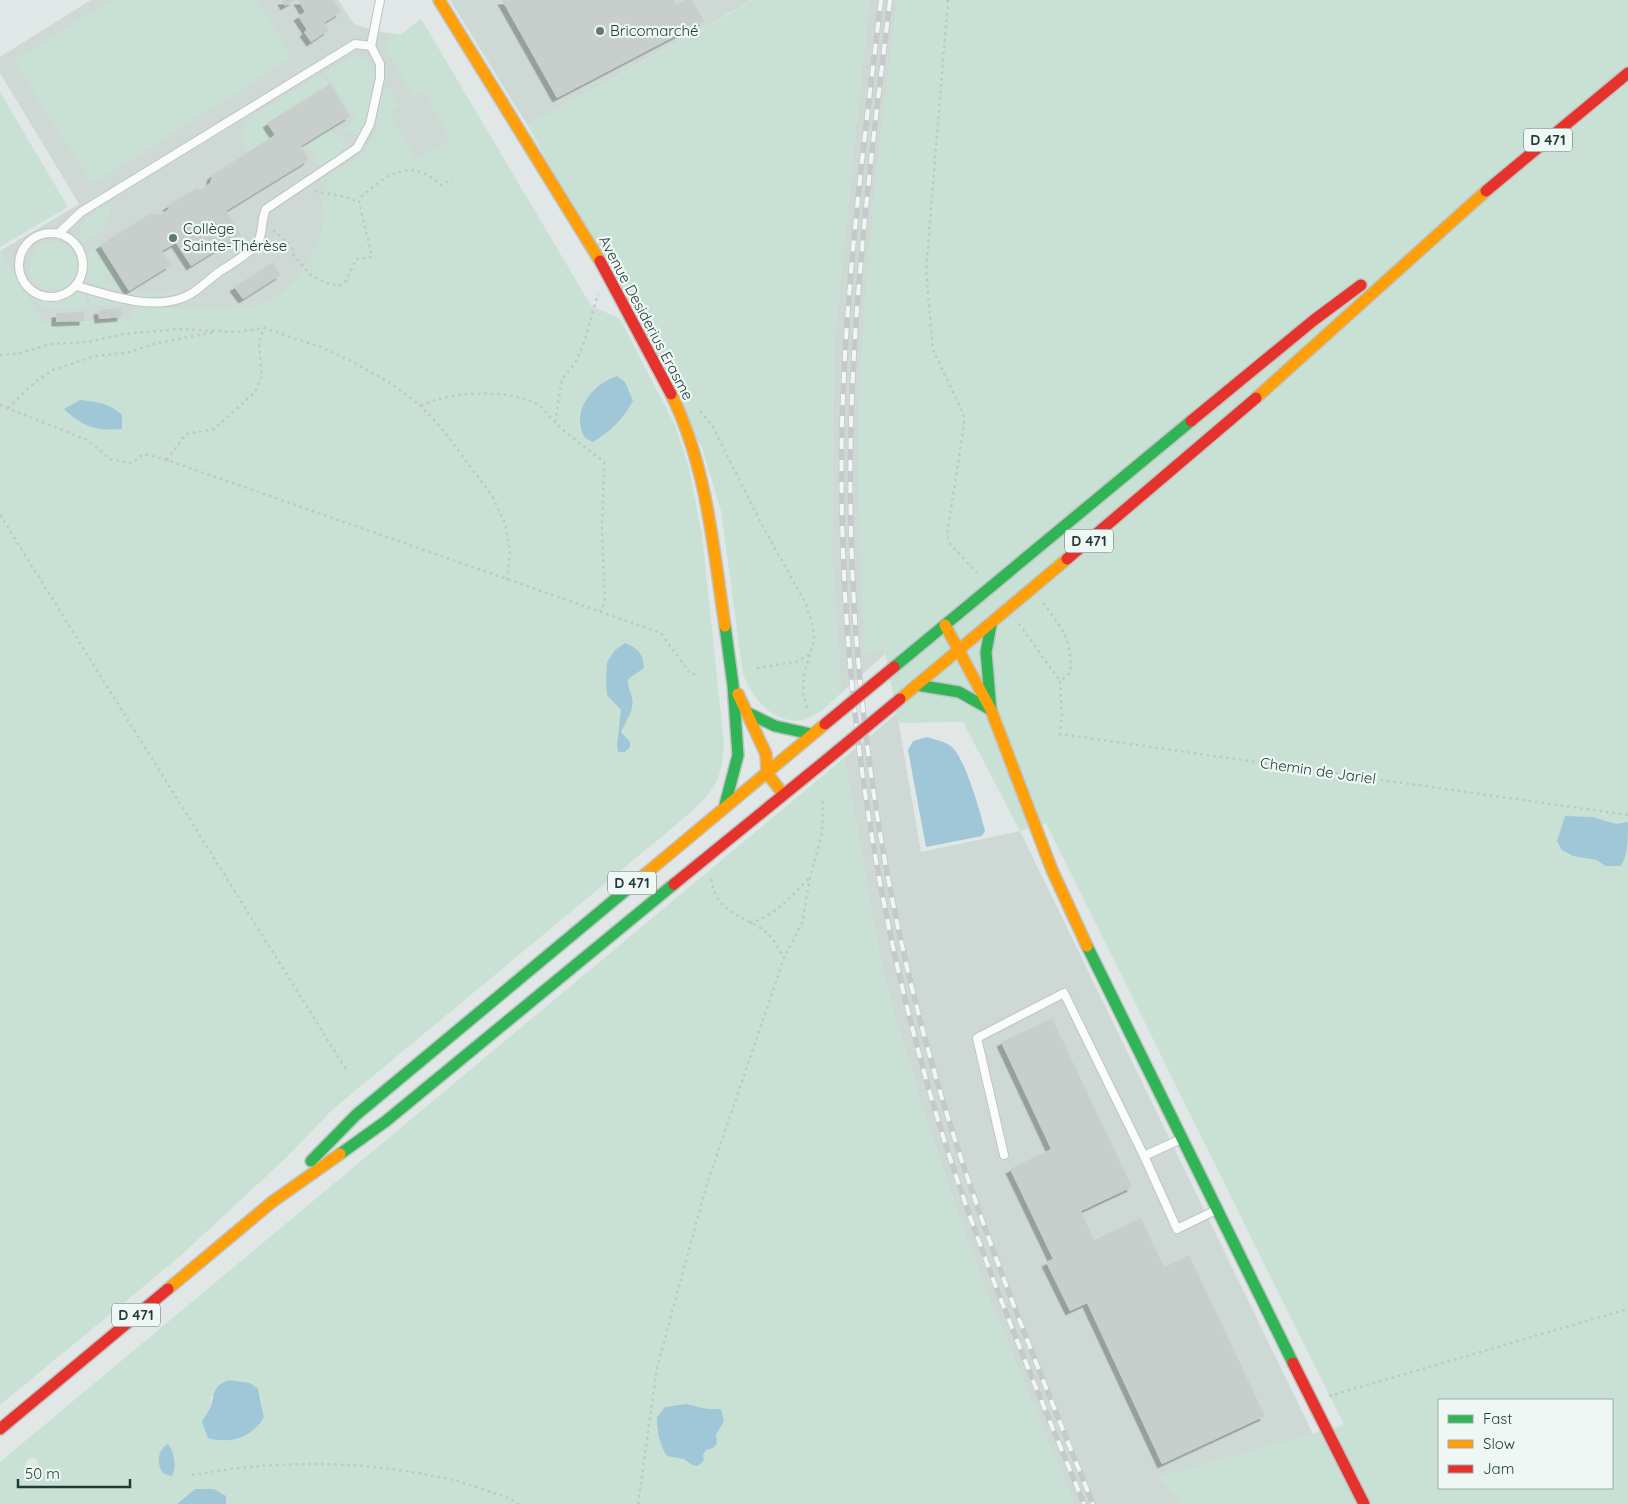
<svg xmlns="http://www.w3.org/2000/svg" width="1628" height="1504" font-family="Quicksand,sans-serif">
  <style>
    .built { fill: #ced9d6 }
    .green { fill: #c9e1d4; fill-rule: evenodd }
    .water { fill: #a0c7d7 }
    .building { fill: #c8cecc; filter: url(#shadow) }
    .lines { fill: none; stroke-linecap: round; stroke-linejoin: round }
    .lane-casing { stroke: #bec4c3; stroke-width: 10 }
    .fast-casing { stroke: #bdc5c3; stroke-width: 14 }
    .slow-casing { stroke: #bdc5c3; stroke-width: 14 }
    .jam-casing { stroke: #bdc5c3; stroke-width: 14 }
    .path { stroke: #bfc7c6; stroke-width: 2.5; stroke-dasharray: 2.5 4; stroke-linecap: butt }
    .lane { stroke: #fafbfb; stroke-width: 8 }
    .fast { stroke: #30b455; stroke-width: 11 }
    .slow { stroke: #ff9f0a; stroke-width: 11 }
    .jam { stroke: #e5322d; stroke-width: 11 }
    .rail-casing { stroke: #c6c9c9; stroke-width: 5.5 }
    .rail { stroke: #eef7f4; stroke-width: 4; stroke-dasharray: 11; stroke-linecap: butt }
    .jam-bridge-casing { stroke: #bbc4c3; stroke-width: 14; stroke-linecap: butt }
    .jam-bridge { stroke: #e5322d; stroke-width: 11 }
    .poi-dot { fill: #637774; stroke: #eef7f4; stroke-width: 2 }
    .labels { text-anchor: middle; stroke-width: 4.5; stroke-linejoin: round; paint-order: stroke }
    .shield { fill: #eef7f4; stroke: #5d7370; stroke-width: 1 }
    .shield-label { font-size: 14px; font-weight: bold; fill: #1f3a37 }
    .poi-label { font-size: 15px; fill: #1f3a37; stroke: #eef7f4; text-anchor: start }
    .street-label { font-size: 15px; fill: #1f3a37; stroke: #eef7f4 }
  </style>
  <defs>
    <filter id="shadow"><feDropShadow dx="-4.5" dy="4.5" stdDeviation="0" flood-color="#0004"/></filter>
  </defs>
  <rect width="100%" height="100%" fill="#e1e7e6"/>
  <g class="built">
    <polygon points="91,0 338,0 354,24 375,31 401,35 421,19 591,306 620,319 257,323 131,320 43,323 0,251 79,204 0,73 0,57"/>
    <polygon points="450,0 752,0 528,126"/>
    <polygon points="869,0 897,0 874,198 860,374 865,653 884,647 885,654 841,693 832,562 833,350"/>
    <polygon points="897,713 921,852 1020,831 1313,1434 1160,1477 1182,1504 1074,1504 979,1274 927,1123 883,975 844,758"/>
  </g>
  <g class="green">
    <polygon points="112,0 256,0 292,57 92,184 14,61"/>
    <path d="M 753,0 L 869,0 L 833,350 L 832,562 L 841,693 C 832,702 820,714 807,719 C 776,728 752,699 743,674 L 721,511 L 702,448 L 528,126 Z"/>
    <path d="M 897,0 L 1628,0 L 1628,1504 L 1182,1504 L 1159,1477 L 1344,1425 L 1046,823 L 1020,831 L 963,722 L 899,723 L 884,648 L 865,653 C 860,560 855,466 860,373 C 867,248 881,124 897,0 ZM 1439,1400 L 1612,1400 L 1612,1488 L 1439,1488 Z"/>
    <path d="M 421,19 L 591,306 L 620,319 L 675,425 L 689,468 L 702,535 L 724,744 C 722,781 715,789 689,814 L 332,1110 L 288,1156 L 178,1258 L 0,1405 L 0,251 L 43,323 L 132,320 L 132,306 C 172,307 225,314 264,303 C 285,296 309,265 316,245 C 320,237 324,225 323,216 C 323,206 321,197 325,186 C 331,169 353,165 364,152 C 382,133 375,110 385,89 L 389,88 L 399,106 L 389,112 L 416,160 L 451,140 L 423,90 L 413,96 L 385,47 L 390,36 L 401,35 Z"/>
    <polygon points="354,55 367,59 374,69 367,123 363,131 357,134 343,129 356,120 325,72"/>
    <polygon points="320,74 330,84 267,123 275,135 248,153 241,139 246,120"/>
    <polygon points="0,92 68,207 0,247"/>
    <polygon points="331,130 346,142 347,150 323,168 318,167 315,158 306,146"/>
    <path d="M 105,205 L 111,207 L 106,227 L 85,241 L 83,241 C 73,223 92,214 105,205 Z"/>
    <circle cx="53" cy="266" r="24"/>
    <polygon points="99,244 115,272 105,274 104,281 109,285 117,282 121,287 116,291 90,283 87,279 86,253"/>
    <polygon points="132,289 138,293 181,291 178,294 143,297 133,296 129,291"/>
    <path d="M 81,290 L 86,292 L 87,307 C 66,309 41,316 29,294 L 31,291 C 37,293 39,297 45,299 C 58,304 69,292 81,290 Z"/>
    <polygon points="89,292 130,305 91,306"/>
    <path d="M 844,758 L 883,975 L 927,1123 L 979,1274 L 1074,1504 L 226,1504 L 226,1496 L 195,1489 L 177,1504 L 0,1504 L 0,1462 ZM 211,1396 L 261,1397 L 264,1417 L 249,1433 L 220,1442 L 205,1416 L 210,1410 ZM 686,1404 L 708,1409 L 721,1409 L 724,1421 L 716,1435 L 713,1448 L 706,1450 L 692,1465 L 684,1459 ZM 34,1458 L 37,1460 L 38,1465 L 35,1471 L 25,1466 L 28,1459 Z"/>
  </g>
  <g class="water">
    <path d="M 617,376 L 625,382 L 633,401 C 622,420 612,430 593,442 L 585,438 C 570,412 591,385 617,376 Z"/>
    <path d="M 80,400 C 96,402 110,403 122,415 L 122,429 C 96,431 83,427 64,409 Z"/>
    <path d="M 625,643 C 639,649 643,654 644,668 L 628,679 C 627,687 631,691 632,698 C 635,710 625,722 621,732 L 630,742 L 630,747 L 625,752 L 618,752 L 617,745 L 621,710 L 607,695 L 606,679 L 607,662 L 615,650 Z"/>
    <path d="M 927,737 C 935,740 945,741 952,747 C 966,761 980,811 985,831 L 982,836 L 926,847 L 908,750 L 913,741 Z"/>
    <path d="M 1565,816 L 1592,817 L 1616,824 L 1628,822 C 1628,837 1628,855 1621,866 L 1605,866 L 1597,860 L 1573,856 L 1562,850 L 1557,841 Z"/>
    <path d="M 229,1380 L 250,1383 L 258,1389 L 264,1417 C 253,1437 228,1445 208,1438 L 202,1422 C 204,1417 208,1413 210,1408 C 216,1393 211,1387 229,1380 Z"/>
    <path d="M 686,1404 L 708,1409 L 721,1409 L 724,1421 L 716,1435 L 717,1444 L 713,1448 L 706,1450 L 703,1455 L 704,1460 L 698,1466 L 692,1465 L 684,1459 L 667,1456 C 659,1443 657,1431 657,1417 L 665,1407 Z"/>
    <path d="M 168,1444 C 174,1451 177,1468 172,1476 L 164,1474 C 156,1465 157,1450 168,1444 Z"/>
    <polygon points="195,1489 214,1489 226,1496 226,1504 177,1504"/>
  </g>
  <g class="building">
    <polygon points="282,0 295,0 285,6"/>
    <polygon points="298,0 333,0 341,12 324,23 329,30 311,42 304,32 307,30 298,16 305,12"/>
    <polygon points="502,0 673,0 676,5 685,0 692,0 704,21 557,98"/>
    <polygon points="330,84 350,116 301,146 309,160 226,211 241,235 191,266 176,243 162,251 171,265 129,291 100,245 151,213 159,215 169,209 167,206 198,187 200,190 210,183 212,175 275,135 267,123"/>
    <polygon points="273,262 281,275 243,299 234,287"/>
    <polygon points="121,308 122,317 99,319 98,310"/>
    <polygon points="84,312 84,321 56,322 56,313"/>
    <polygon points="1052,1018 1132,1187 1081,1211 1094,1240 1141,1218 1164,1267 1189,1255 1265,1416 1162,1464 1087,1303 1070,1311 1046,1262 1053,1259 1010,1169 1051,1149 1001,1042"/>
  </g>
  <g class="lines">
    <g class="lane-casing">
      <g id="lane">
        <circle cx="51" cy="265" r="32"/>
        <polyline points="59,233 81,212 355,44 371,46 380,0"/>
        <path d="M 76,286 C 110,295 150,311 185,297 C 197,292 208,280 219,272 C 231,264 246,256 256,245 C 264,235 260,222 266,209 L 357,148 L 370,124 L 380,78 L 380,64 L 371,46"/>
        <polyline points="1179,1140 1144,1156 1177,1229 1216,1210"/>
        <polyline points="1004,1155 977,1038 1064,993 1144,1156"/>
      </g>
    </g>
    <g class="fast-casing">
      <g id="fast">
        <polyline points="991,625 986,652 991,710"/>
        <polyline points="725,626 733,685 738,755 725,805"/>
        <polyline points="894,667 1191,421"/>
        <polyline points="917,685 959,692 991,710"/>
        <polyline points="748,713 775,726 811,734"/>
        <polyline points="1087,946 1293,1363"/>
        <polyline points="340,1154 386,1121 674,884"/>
        <polyline points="311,1161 356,1115 631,886"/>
      </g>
    </g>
    <g class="slow-casing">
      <g id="slow">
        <polyline points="439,0 600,261"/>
        <path d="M 671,394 C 707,466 713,547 725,626"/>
        <polyline points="1256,398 1486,191"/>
        <polyline points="945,625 991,710 1052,870 1087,946"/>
        <polyline points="738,694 766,754 767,773 783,794"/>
        <polyline points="900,699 1067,559"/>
        <polyline points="631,886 825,724"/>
        <polyline points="168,1289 272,1202 340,1154"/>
      </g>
    </g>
    <g class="jam-casing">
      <g id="jam">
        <polyline points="1486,191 1628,73"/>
        <polyline points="600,261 671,394"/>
        <polyline points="1191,421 1314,320 1361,285"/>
        <polyline points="1067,559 1256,398"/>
        <polyline points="674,884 830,757"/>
        <polyline points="1293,1363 1364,1504"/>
        <polyline points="0,1429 168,1289"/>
      </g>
    </g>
    <g class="path">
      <polyline points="948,0 926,271 933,350 963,413 964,424 947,535 950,544 977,573"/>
      <polyline points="315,191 345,197 359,202"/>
      <path d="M 273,230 L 292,247 L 294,256 L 311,275 L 323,282 L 339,286 L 346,281 L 356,259 L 372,257 L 359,202 L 361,197 C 388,173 411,157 441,185 L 452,179"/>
      <polyline points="0,355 17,354 51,344 88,342 124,334 179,329 236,332 264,328 318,346 351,361 389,382 421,406 444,431 492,496 505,523 510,551 507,580"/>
      <path d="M 0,405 L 87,440 L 110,459 L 131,463 L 144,454 L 167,460 L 661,633 C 670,647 681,659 689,673 L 698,675"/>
      <path d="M 421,406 C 447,391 515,388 540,406 C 546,411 550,418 556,423 C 571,438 588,449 604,462 L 602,531 L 605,602 L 600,612"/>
      <polyline points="8,408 35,382 53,370 95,356 130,352 153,344 214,332"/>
      <polyline points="700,411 712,425 761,523 805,602 813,626 814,640 804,675 803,694 808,711"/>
      <polyline points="555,422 562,379 575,363 583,346 598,294"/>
      <polyline points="167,460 186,434 214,429 255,392 262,376 259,342 264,328"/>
      <polyline points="0,515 347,1071"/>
      <path d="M 1043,603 C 1062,628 1073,641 1070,673 L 1060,681"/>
      <polyline points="1019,624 1060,681"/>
      <polyline points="757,668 796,662 809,655"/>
      <polyline points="1060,681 1062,716 1060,734 1628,815"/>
      <path d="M 711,879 C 717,918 752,916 771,937 C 776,943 780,951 784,958"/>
      <path d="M 750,923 C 776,915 790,898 809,878"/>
      <polyline points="1329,1396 1628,1309"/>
      <path d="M 192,1475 C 274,1460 357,1460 439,1477 C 463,1481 486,1491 509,1498 L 519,1504"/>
      <polyline points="638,1504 657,1368 706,1187 784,958 802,923 810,877 822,833 823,799"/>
    </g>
    <use href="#lane" class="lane"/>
    <use href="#fast" class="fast"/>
    <use href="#slow" class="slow"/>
    <use href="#jam" class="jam"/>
    <g class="rail-casing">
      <g id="rail">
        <path d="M 881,0 C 864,141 846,282 842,424 C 837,658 870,896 938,1120 C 978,1251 1032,1378 1084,1504"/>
        <path d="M 890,0 C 873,141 855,282 851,424 C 846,617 868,814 915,1000 C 958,1174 1026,1339 1093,1504"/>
      </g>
    </g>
    <use href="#rail" class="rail"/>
    <g class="jam-bridge-casing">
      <g id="jam-bridge">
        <polyline points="825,724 894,667"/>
        <polyline points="830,757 900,699"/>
      </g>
    </g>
    <use href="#jam-bridge" class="jam-bridge"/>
  </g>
  <g class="poi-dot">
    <circle cx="600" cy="31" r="5"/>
    <circle cx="173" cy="238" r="5"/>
  </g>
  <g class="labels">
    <g class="shield">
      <rect x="1524" y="128.5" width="48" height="23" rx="4"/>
      <rect x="1065" y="529.5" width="48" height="23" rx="4"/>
      <rect x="608" y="871.5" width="48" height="23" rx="4"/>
      <rect x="112" y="1303.5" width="48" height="23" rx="4"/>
    </g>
    <g class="shield-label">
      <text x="1548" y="145">D 471</text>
      <text x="1089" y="546">D 471</text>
      <text x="632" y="888">D 471</text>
      <text x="136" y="1320">D 471</text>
    </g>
    <g class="poi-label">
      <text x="610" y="36">Bricomarché</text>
      <text x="183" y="234">Collège<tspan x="183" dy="17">Sainte-Thérèse</tspan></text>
    </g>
    <g class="street-label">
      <text transform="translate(646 318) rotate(62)" y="5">Avenue Desiderius Erasme</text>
      <text transform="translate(1318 771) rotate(8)" y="5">Chemin de Jariel</text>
    </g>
  </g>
  <rect x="1438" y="1399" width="175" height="90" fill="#eef7f4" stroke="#9baba8"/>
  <rect x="1448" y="1415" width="25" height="8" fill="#30b455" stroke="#9baba8"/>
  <text x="1483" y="1424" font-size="15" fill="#1f3a37">Fast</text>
  <rect x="1448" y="1440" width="25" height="8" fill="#ff9f0a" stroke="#9baba8"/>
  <text x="1483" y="1449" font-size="15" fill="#1f3a37">Slow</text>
  <rect x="1448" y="1465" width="25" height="8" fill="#e5322d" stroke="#9baba8"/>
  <text x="1483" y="1474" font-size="15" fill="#1f3a37">Jam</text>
  <path d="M18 1479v8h112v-8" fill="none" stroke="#1f3a37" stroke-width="2.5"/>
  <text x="25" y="1479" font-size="15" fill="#1f3a37" stroke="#eef7f4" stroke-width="4" paint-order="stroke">50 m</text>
</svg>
